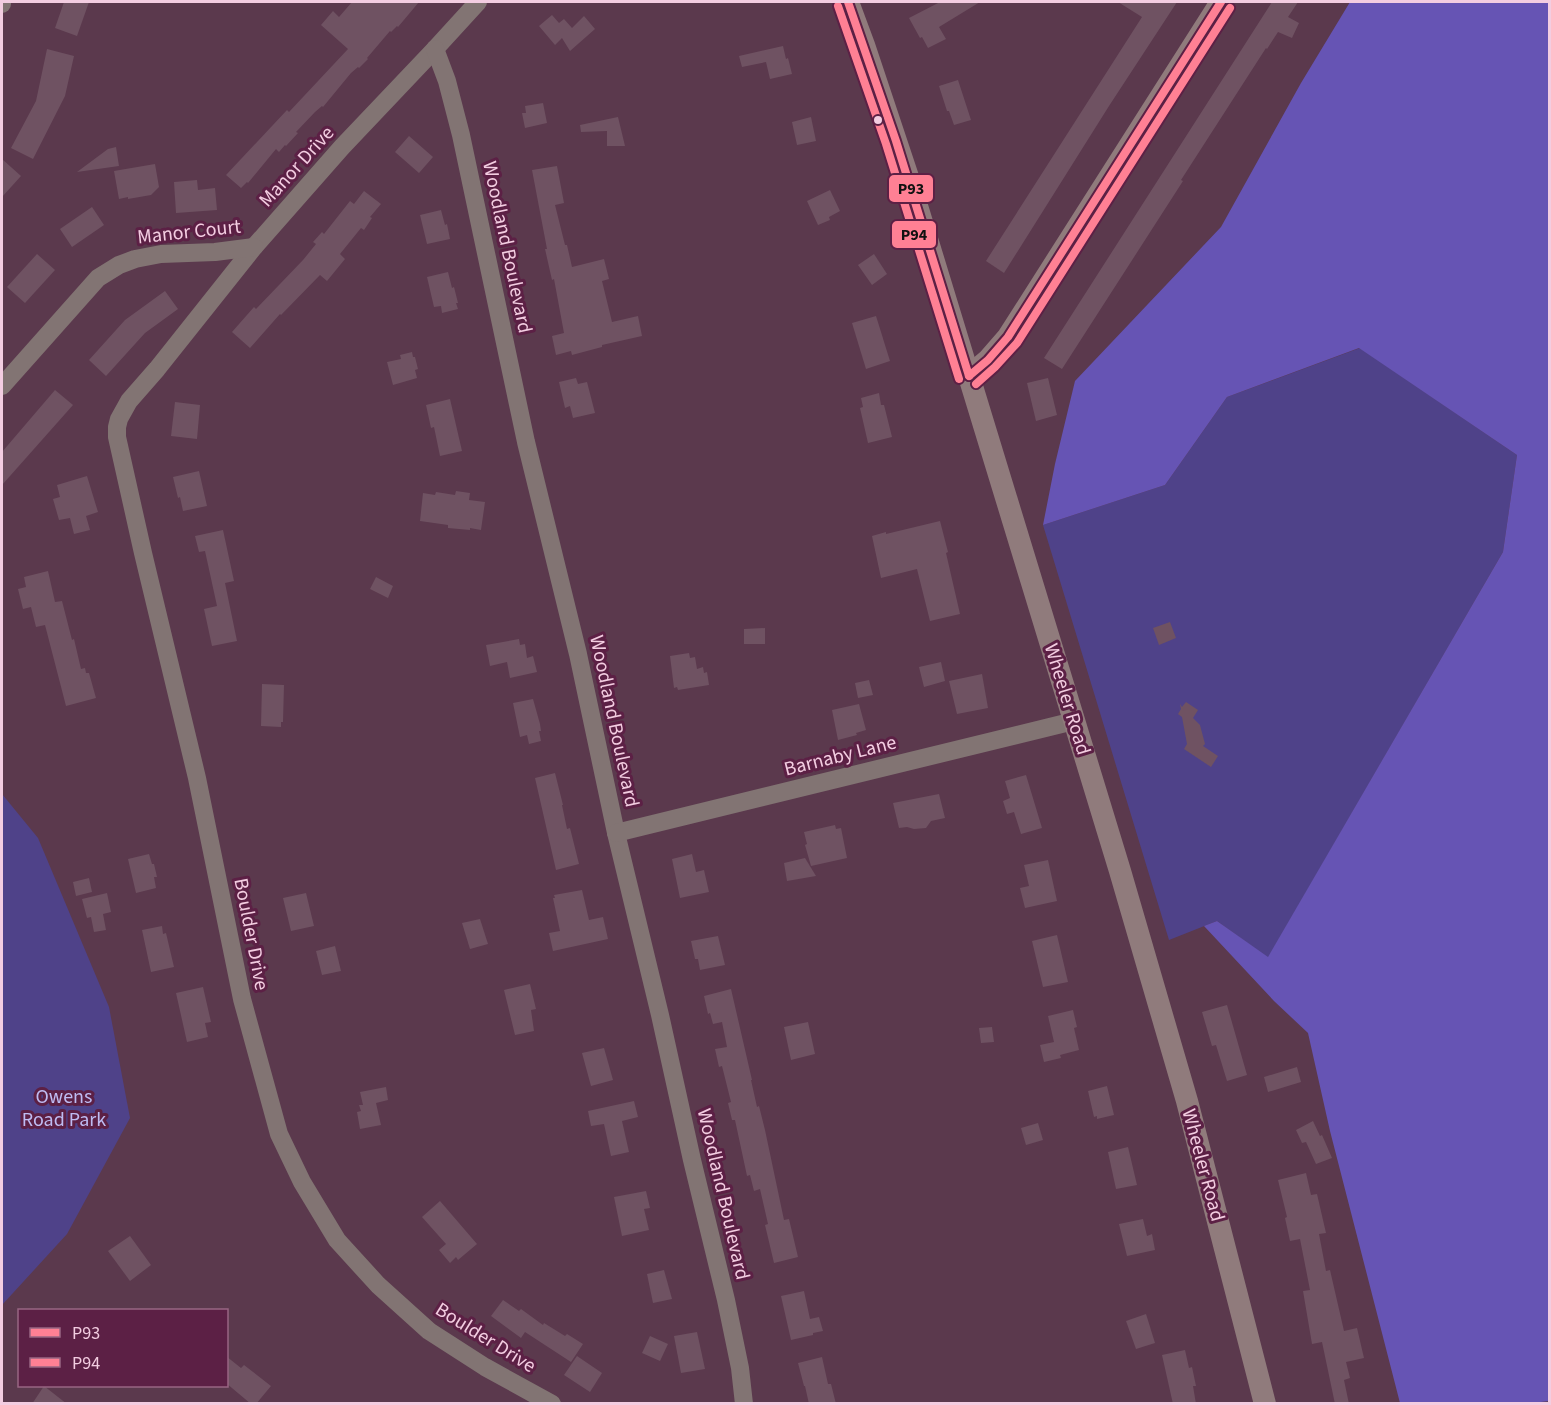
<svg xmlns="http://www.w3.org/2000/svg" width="1551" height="1405" font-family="'Source Sans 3',sans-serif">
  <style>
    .green { fill: #4f4289 }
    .forest { fill: #6654b4 }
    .building { fill: #6f5262 }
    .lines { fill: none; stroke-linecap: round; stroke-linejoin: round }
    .minor { stroke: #827473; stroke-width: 18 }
    .major { stroke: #907b7c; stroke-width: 22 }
    .bus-1-casing { stroke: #5c2045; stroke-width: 12 }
    .bus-2-casing { stroke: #5c2045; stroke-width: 12 }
    .bus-1 { stroke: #ff8094; stroke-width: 8 }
    .bus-2 { stroke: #ff8094; stroke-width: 8 }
    .bus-dot { fill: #f3cde1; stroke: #5c2045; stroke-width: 2 }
    .labels { text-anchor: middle; stroke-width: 6; stroke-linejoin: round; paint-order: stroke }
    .street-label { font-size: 20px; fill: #f3cde1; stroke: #5c2045 }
    .park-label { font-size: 20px; fill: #bebcf3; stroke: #5c2045 }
    .line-badge { stroke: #5c2045; stroke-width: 2 }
    .pale-badge-label { font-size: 16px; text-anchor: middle; font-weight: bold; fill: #111 }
  </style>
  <rect width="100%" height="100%" fill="#5b394d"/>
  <g class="green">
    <polygon points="1360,348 1517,455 1503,552 1268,958 1217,921 1169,940 1043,525 1165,485 1227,397"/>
    <polygon points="2,794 38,838 109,1007 130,1118 67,1234 2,1305"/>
  </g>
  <polygon class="forest" points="1350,2 1549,2 1550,1401 1531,1403 1400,1403 1330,1131 1308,1033 1274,1001 1204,926 1217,921 1268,957 1503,552 1517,455 1359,348 1227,397 1165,485 1043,525 1055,464 1075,381 1221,227 1301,83"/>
  <g class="building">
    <polygon points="64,2 89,2 77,36 55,28"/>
    <polygon points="352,2 419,2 398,27 397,26 391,32 390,31 367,58 368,59 359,68 358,67 351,73 323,107 322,106 315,112 296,132 298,133 286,146 285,145 279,152 276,149 248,183 247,182 241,188 226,175 287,110 289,112 348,49 321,25 333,11 339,17"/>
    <polygon points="940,2 980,2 939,27 946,39 928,48 922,37 920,38 909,18"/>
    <polygon points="1118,2 1177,2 1109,106 1004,273 986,261 1142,17"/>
    <polygon points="1272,2 1298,2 1288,17 1299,23 1292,38 1278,32 1267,49 1266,48 1181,180 1183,181 1062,369 1044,358"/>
    <polygon points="552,15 559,23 564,19 572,28 584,16 595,29 570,51 562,38 555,45 539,26"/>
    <polygon points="783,46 786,59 788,58 792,74 770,79 766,62 742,67 739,56"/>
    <polygon points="47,49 74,56 65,96 33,159 11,148 36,101"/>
    <polygon points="958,80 971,120 954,125 949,111 947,111 939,86"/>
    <polygon points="543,103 547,123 525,128 522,113 526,113 525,106"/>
    <polygon points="618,117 625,146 607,146 607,131 581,132 580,125"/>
    <polygon points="811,117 816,141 797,145 792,122"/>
    <polygon points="409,136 433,157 419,173 395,152"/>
    <polygon points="116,147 119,166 77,172 108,149"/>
    <polygon points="2,159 21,176 2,197"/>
    <polygon points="155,164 159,187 151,195 128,199 128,197 119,199 114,171"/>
    <polygon points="557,166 564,203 555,205 565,245 567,245 572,267 604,259 609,279 602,281 612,322 638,316 642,336 602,345 602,347 572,355 571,351 556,355 552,336 564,333 554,279 552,280 545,249 547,249 532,170"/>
    <polygon points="197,180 198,190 215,188 217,210 176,213 174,182"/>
    <polygon points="830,190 840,211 829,217 830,220 818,225 807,201"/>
    <polygon points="364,191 381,204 370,217 372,218 364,230 361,228 340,254 345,259 327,281 320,275 281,315 280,314 250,348 232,332 254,307 256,309 303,260 316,244 313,242 322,232 324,234 350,201 354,204"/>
    <polygon points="92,207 104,225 72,247 60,229"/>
    <polygon points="441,210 445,225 447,224 450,239 427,244 420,215"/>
    <polygon points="37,254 55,270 25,303 7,287"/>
    <polygon points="874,254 887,274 872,285 858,265"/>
    <polygon points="448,272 452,288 454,287 458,303 456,303 458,309 442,313 441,306 434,307 427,277"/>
    <polygon points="165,291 178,309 145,333 106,376 89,360 125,320"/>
    <polygon points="876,316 890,361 866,369 852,323"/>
    <polygon points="412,352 413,357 415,357 418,369 415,370 417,378 393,385 387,362 401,359 400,355"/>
    <polygon points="576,378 578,384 587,382 595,413 573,418 570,406 565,408 559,382"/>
    <polygon points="1048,378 1057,415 1036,421 1027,383"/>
    <polygon points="55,390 73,405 2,485 2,452"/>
    <polygon points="879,393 881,405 884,405 892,437 868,443 860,408 863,407 861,398"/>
    <polygon points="450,399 462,451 440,456 434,427 431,428 426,405"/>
    <polygon points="175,402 200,405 197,439 171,436"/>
    <polygon points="199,471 207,506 183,511 180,497 178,498 173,477"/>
    <polygon points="87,476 98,512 86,516 90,530 74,534 70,518 59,520 53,499 60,497 57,485"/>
    <polygon points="456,491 470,493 469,500 485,502 481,530 470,528 470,530 448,528 448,525 420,521 423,493 435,495 436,492 455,495"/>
    <polygon points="940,521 948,552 946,553 960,614 930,621 917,569 881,578 872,536 886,532 886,534"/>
    <polygon points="223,530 234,581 225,583 237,641 212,646 204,609 217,606 205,551 199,552 195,536"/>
    <polygon points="48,571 55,602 62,601 72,640 74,639 81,669 85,668 86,673 89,673 96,698 66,706 45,625 36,627 31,607 23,609 18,589 26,587 24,577"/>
    <polygon points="376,577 393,586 388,598 370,589"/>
    <polygon points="1170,622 1176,638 1159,645 1153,628"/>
    <polygon points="765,628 765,644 744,644 744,629"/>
    <polygon points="519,639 520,645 525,644 527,658 533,656 537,672 510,678 507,662 490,666 486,645"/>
    <polygon points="689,653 690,658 695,657 697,669 703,667 704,673 707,672 709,685 678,690 677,687 674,688 670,656"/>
    <polygon points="941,662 945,681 924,687 919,667"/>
    <polygon points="982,674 988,708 957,714 949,681"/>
    <polygon points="869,680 873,695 858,698 855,683"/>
    <polygon points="262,684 284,685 283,722 281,722 281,727 261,726"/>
    <polygon points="533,699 540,724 541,731 539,731 541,741 529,744 527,735 520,737 513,703"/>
    <polygon points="1186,702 1198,710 1193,718 1200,725 1205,744 1203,746 1218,756 1211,767 1184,749 1187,744 1182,717 1178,714 1181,709 1180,704 1182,707"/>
    <polygon points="859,704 866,730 856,733 857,735 838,740 832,710"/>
    <polygon points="555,773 563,805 562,805 567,829 570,828 579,864 556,870 535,778"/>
    <polygon points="1026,775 1042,828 1021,834 1014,812 1007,814 1003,801 1010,798 1005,781"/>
    <polygon points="939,794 945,818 931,821 926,828 914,829 907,827 899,828 893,803"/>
    <polygon points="835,825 836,829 841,828 847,858 811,866 805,845 807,844 804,832"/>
    <polygon points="149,854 152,864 154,864 157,877 154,877 156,888 136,893 128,859"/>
    <polygon points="692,854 696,872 704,870 709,892 680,898 672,859"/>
    <polygon points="805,858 816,876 787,881 784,863"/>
    <polygon points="1048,860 1057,901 1025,908 1020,888 1029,886 1024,865"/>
    <polygon points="89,878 92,892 76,896 73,882"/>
    <polygon points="582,890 589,920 603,917 608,939 553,951 549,933 560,931 553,898 555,898 554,895"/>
    <polygon points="107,893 111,912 103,914 106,930 94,932 91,917 87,918 82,899"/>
    <polygon points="306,893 314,926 291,931 283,898"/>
    <polygon points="480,919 488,944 470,949 462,923"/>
    <polygon points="162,926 163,934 166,933 174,967 151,972 142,930"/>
    <polygon points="1057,935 1068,982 1043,987 1032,941"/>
    <polygon points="718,936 725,965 700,970 698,959 695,959 691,941"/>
    <polygon points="335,946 341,971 322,975 316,951"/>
    <polygon points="530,984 536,1009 531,1010 534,1031 515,1035 504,990"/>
    <polygon points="203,987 211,1022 205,1023 208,1037 187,1042 176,993"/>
    <polygon points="731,989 752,1080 751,1080 757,1107 759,1106 765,1130 784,1220 789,1219 798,1257 774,1263 765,1225 768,1224 760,1189 754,1191 750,1175 747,1176 735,1120 732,1120 728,1103 731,1102 722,1066 719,1067 715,1049 727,1047 722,1022 713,1024 710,1013 708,1014 704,996"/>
    <polygon points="1227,1005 1247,1075 1227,1081 1216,1045 1212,1046 1202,1012"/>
    <polygon points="1073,1010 1077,1027 1074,1028 1079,1050 1060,1055 1061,1058 1044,1062 1040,1045 1054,1042 1048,1016"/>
    <polygon points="808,1022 815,1054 791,1060 784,1027"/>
    <polygon points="992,1027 994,1042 981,1043 979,1028"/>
    <polygon points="604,1048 613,1080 591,1086 582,1053"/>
    <polygon points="1297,1067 1301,1082 1268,1092 1264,1077"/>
    <polygon points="1107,1086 1114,1115 1097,1119 1097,1116 1094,1117 1088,1091"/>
    <polygon points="386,1087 388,1100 376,1103 381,1125 360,1129 357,1112 361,1111 359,1105 363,1105 360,1092"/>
    <polygon points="634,1101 638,1117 622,1121 629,1152 611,1156 604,1124 591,1126 588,1111"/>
    <polygon points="1313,1121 1320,1136 1322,1135 1332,1158 1316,1164 1306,1142 1302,1143 1296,1130"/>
    <polygon points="1038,1123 1043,1140 1026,1145 1021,1128"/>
    <polygon points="1128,1147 1137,1185 1116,1189 1108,1152"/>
    <polygon points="1306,1173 1311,1195 1317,1194 1326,1233 1319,1234 1326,1271 1330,1270 1344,1331 1357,1328 1364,1358 1346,1362 1350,1378 1344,1380 1349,1404 1335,1404 1322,1342 1312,1344 1303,1291 1310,1290 1300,1239 1290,1241 1285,1218 1287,1217 1278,1180"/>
    <polygon points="646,1191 650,1208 644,1209 649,1230 622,1236 614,1197"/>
    <polygon points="440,1201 477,1244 458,1260 456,1257 450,1263 439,1250 446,1244 422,1217"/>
    <polygon points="1143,1219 1147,1236 1152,1234 1155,1250 1127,1256 1119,1224"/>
    <polygon points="130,1236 151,1265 130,1281 108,1251"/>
    <polygon points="664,1270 672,1299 653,1303 647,1274"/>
    <polygon points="804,1291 810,1319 819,1317 823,1331 813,1333 813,1335 791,1340 781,1296"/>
    <polygon points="503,1300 519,1311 521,1309 543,1325 544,1323 565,1336 567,1334 583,1344 571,1362 525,1332 521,1338 491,1316"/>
    <polygon points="1146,1314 1155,1343 1136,1349 1126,1321"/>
    <polygon points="697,1332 705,1369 681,1373 674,1336"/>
    <polygon points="650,1336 668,1344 660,1361 642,1353"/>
    <polygon points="1185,1350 1189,1368 1192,1367 1196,1386 1193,1386 1196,1404 1173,1404 1162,1355"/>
    <polygon points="226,1356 241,1368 244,1365 271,1386 256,1404 251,1404 226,1383"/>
    <polygon points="577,1356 602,1373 590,1392 564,1375"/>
    <polygon points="822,1357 828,1384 831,1384 836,1404 809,1404 805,1386 804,1386 798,1363"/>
    <polygon points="44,1386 67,1404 32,1404"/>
  </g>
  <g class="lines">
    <g class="minor">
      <polyline points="478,2 435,49 342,147 254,247 157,369 129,401 119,419 117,427 117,437 143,553 197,778 242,999 279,1134 302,1182 337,1240 378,1285 429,1331 485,1367 552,1404"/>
      <polyline points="2,4 2,2"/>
      <polyline points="435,49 447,81 461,135 526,442 578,654 616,833 660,1015 692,1160 726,1300 740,1368 744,1404"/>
      <polyline points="2,386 98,278 119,265 135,259 161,254 215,252 254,247"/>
      <polyline points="616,833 1074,721"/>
    </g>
    <g class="major">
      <polyline points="848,2 864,45 910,183 1120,871 1187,1101 1265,1404"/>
      <polyline points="969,376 988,360 1008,337 1221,2"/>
    </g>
    <g class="bus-1-casing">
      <g id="bus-1">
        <polyline points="848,2 896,141 969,376"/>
        <polyline points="969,376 988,360 1008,337 1221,2"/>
      </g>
    </g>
    <g class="bus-2-casing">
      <g id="bus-2">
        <polyline points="838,6 886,144 959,379"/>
        <polyline points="976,384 995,367 1017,343 1230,8"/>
      </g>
    </g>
    <use href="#bus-1" class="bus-1"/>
    <use href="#bus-2" class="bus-2"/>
  </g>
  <circle class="bus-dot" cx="878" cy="120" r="5"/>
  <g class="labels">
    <g class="street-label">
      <text transform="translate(296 166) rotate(-48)" y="7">Manor Drive</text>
      <text transform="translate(189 231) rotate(-6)" y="7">Manor Court</text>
      <text transform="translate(508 247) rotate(78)" y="7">Woodland Boulevard</text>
      <text transform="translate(1068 699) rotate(73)" y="7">Wheeler Road</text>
      <text transform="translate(615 721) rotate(78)" y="7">Woodland Boulevard</text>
      <text transform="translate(840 755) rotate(-14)" y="7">Barnaby Lane</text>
      <text transform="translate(252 934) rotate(79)" y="7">Boulder Drive</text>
      <text transform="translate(1204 1165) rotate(75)" y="7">Wheeler Road</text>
      <text transform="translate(724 1194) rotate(77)" y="7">Woodland Boulevard</text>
      <text transform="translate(486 1337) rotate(32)" y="7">Boulder Drive</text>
    </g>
    <g class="park-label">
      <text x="64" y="1103">Owens<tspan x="64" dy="23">Road Park</tspan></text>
    </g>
  </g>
  <g class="line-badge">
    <rect x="888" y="174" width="46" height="29" rx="6" fill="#ff8094"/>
    <rect x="891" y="220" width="46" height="29" rx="6" fill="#ff8094"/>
  </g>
  <g class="pale-badge-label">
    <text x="911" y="194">P93</text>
    <text x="914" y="240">P94</text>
  </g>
  <rect width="1551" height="1405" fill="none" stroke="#f3cde1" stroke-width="6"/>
  <rect x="18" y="1309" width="210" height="78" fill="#5c2045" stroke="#986583" stroke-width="1.5"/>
  <rect x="30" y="1328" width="30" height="9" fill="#ff8094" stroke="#986583" stroke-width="1.5"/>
  <text x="72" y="1339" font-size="18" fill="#f3cde1">P93</text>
  <rect x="30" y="1358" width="30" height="9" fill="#ff8094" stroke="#986583" stroke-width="1.5"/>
  <text x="72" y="1369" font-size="18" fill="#f3cde1">P94</text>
</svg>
